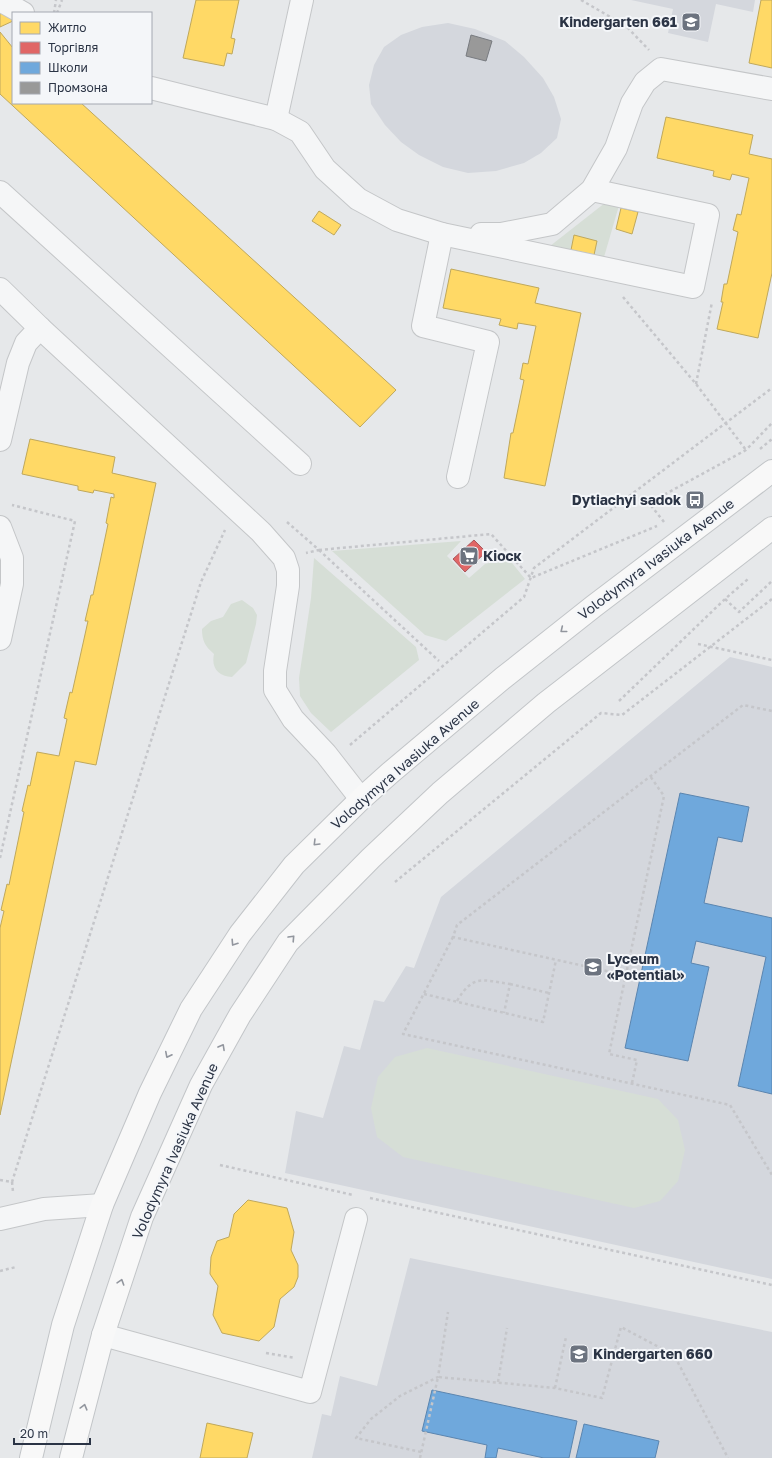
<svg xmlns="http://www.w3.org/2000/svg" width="772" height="1458" font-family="'Golos Text',sans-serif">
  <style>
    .built { fill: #d4d7dd }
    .green { fill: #d6ded6 }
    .homes { fill: #ffd966; stroke: #bfa85c }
    .shops { fill: #e06666; stroke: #aa575c }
    .schools { fill: #6fa8dc; stroke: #5b85af }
    .industry { fill: #999; stroke: #787b80 }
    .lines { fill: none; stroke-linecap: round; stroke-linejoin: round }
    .minor-casing { stroke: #c4c6c8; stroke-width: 24 }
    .major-casing { stroke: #c2c5c8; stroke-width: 24 }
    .path { stroke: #c5c6ca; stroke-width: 2.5; stroke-dasharray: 3 3; stroke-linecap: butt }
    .minor { stroke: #f5f6f7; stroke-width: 22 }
    .major { stroke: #f8f8f8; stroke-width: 22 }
    .oneway { stroke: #92969e }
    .labels { text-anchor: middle; stroke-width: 4; stroke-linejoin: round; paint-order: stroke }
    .poi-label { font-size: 14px; font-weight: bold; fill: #2b3445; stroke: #f4f6f9; text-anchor: start }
    .street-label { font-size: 14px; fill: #2b3445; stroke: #f4f6f9 }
  </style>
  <rect width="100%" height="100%" fill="#e6e8ea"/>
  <g class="built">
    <polygon points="631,0 755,0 753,12 716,4 708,42 668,33 673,9"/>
    <polygon points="448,23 475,29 505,41 524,57 543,78 554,97 561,119 557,138 541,153 524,163 496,171 468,173 443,167 419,155 401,142 385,125 371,104 369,85 374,65 384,47 401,35 422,27"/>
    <polygon points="730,657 772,667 772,1279 285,1173 296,1111 323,1118 344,1046 360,1050 374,1000 384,1002 406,966 414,968 441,897"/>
    <polygon points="410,1258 772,1332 772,1458 312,1458 322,1414 331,1416 340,1376 377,1386"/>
  </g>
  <g class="green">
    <polygon points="610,199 620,202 602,264 545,250"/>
    <polygon points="461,541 447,556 469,578 485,564 508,558 525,579 446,641 425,635 332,551"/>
    <polygon points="314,558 416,647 419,660 331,732 311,713 300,696 299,678 311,598"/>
    <path d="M 242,600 L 253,608 L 257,615 L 256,624 L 246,663 L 232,677 C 218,676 211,668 214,654 C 205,646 202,641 202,629 L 211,621 L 223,617 L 231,604 Z"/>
    <polygon points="427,1048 658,1099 678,1120 685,1150 678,1181 660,1201 634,1208 403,1157 377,1137 371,1108 378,1077 395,1057"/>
  </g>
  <g class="homes">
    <polygon points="196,0 239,0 231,38 235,39 232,54 227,53 224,66 183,58"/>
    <polygon points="761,0 772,0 772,68 749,63"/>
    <polygon points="12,9 13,21 0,27 0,13"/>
    <polygon points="0,32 13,48 13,103 81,103 396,390 360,427 0,94"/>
    <polygon points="666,117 753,135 749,154 772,159 772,273 758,338 717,329 723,302 721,302 724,284 727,284 738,232 733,230 737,214 741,215 749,178 732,174 730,180 713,176 714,171 657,158"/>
    <polygon points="621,208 638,212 632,234 616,229"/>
    <polygon points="319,211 341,225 334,235 312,221"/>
    <polygon points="574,235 597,241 594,255 571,250"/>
    <polygon points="451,269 539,288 535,303 581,313 545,486 504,478 511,433 513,433 524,380 520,379 523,363 528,364 536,326 518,323 517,329 499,325 501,319 443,308"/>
    <polygon points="30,439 115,457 112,473 156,483 96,765 75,761 0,1115 0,928 4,911 1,910 7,884 9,885 24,812 22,811 28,785 30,786 37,752 59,756 67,719 64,718 70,692 72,693 88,621 85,621 91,595 93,595 108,524 106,523 111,497 114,498 114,494 94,490 93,493 78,490 78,486 22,474"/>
    <polygon points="248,1200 287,1208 294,1232 291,1250 298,1265 298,1277 294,1287 280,1299 274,1327 259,1341 222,1333 213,1315 218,1286 210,1274 211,1257 217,1241 229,1237 234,1214"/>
    <polygon points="207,1423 253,1433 247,1458 200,1458"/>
  </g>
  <polygon class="shops" points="474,540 486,552 465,572 453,559"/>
  <g class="schools">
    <polygon points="680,793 749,807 742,842 718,837 704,903 772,918 772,1094 738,1086 766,957 696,941 691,963 709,967 688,1061 625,1048"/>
    <polygon points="432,1390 577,1421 569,1458 544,1458 498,1448 496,1458 485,1458 487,1445 422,1431"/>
    <polygon points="584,1424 659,1441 655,1458 576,1458"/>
  </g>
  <polygon class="industry" points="471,35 492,41 486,61 466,56"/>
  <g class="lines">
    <g class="minor-casing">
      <g id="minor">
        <polyline points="0,0 23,13"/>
        <polyline points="151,88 276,119 300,132 325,169 358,199 397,220 442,234 693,287 708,215 592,190"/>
        <polyline points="276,119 302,0"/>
        <polyline points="0,192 300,464"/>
        <polyline points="442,234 423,326 488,342 458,477"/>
        <polyline points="481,234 501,234 552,224 592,190 616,148 632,103 645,82 661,69 772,89"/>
        <polyline points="0,289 40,328 261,532 284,558 288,570 288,586 275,671 275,690 293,719 326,754 361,799"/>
        <polyline points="0,440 18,363 26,343 40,328"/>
        <polyline points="0,527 12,558 12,584 0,639"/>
        <polyline points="0,1219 44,1209 102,1205"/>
        <polyline points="103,1335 310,1392 356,1219"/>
      </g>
    </g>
    <g class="major-casing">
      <g id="major">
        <polyline points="31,1458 63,1325 102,1205 150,1093 191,1009 240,934 294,865 361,799 390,773 503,678 594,606 772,471"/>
        <polyline points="71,1458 103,1335 142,1217 201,1085 240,1015 288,942 371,858 440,793 546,703 772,528"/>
      </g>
    </g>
    <g class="path">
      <polyline points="581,0 626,26 649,50"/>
      <polyline points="54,13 56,0"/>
      <polyline points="57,13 62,0"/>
      <polyline points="623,297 696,384 746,450"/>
      <polyline points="696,384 712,302"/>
      <polyline points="760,449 772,439"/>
      <polyline points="287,522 319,550 306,553"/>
      <polyline points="664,522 649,503 746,450 772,423"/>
      <polyline points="319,550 491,534 531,578 657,526"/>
      <polyline points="319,550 439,661"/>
      <polyline points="725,599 739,612 772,581"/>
      <polyline points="698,644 772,660"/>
      <polyline points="619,701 725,599 748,579"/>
      <polyline points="350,745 524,597 534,568 772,388"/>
      <polyline points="0,858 75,521 12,505"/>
      <polyline points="395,882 601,713 622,715 772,599"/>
      <polyline points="453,937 403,1034 730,1105 772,1175"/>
      <polyline points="625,975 453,937 457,925 743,705 772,711"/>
      <polyline points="510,984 549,993"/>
      <polyline points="424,994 543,1022 556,960"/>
      <path d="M 457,1001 C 473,974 482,980 510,984 L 504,1013"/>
      <polyline points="632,1083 637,1060 609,1054 664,796 650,776"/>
      <polyline points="220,1165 353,1195"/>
      <polyline points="0,1180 12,1182 201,582 225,530"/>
      <polyline points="12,1182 13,1192"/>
      <polyline points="370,1198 772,1285"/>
      <polyline points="0,1271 16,1267"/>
      <polyline points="266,1353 295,1358"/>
      <polyline points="498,1382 507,1328"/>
      <polyline points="555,1388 566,1337"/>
      <polyline points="421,1452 356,1438 371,1419 400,1396 438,1377 448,1312"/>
      <polyline points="420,1458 438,1377 555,1388 602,1398 621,1327 674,1355 728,1458"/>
    </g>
    <use href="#minor" class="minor"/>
    <use href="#major" class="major"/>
  </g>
  <defs><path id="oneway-chevron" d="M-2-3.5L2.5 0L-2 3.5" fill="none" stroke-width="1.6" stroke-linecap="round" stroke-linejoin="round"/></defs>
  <g class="oneway">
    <use href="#oneway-chevron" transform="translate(563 630) rotate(141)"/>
    <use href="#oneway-chevron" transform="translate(316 843) rotate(135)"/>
    <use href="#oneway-chevron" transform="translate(292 938) rotate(-47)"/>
    <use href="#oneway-chevron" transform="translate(234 943) rotate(123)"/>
    <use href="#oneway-chevron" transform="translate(222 1047) rotate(-61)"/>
    <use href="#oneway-chevron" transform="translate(168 1055) rotate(117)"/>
    <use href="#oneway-chevron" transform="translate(121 1282) rotate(-72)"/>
    <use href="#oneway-chevron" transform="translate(84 1407) rotate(-75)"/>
  </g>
  <defs>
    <g id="school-square" transform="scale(1)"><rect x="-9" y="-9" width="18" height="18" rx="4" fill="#6c737f" stroke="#f4f6f9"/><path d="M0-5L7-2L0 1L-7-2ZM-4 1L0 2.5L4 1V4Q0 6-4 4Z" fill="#fff"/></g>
    <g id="bus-square" transform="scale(1)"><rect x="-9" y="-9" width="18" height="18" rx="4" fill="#6c737f" stroke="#f4f6f9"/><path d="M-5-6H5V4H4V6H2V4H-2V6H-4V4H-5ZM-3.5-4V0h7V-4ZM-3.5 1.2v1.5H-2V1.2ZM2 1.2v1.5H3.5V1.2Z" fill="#fff"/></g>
    <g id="supermarket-square" transform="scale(1)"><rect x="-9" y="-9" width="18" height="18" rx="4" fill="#6c737f" stroke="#f4f6f9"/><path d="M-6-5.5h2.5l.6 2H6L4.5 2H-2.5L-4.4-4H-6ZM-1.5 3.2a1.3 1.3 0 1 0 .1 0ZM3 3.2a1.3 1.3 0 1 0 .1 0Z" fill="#fff"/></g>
  </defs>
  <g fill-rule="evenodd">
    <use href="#school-square" x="691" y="22"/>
    <use href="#bus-square" x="695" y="500"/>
    <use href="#supermarket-square" x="469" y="556"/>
    <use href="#school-square" x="593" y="967"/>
    <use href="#school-square" x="579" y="1354"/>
  </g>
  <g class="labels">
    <g class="poi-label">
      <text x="677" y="27" text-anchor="end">Kindergarten 661</text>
      <text x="681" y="505" text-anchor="end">Dytiachyi sadok</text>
      <text x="483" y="561">Кіоск</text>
      <text x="607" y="964">Lyceum<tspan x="607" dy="16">«Potential»</tspan></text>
      <text x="593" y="1359">Kindergarten 660</text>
    </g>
    <g class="street-label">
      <text transform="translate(656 559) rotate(-37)" y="5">Volodymyra Ivasiuka Avenue</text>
      <text transform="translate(405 764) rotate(-41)" y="5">Volodymyra Ivasiuka Avenue</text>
      <text transform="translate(175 1151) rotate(-66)" y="5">Volodymyra Ivasiuka Avenue</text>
    </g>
  </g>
  <rect x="12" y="12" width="140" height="92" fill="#f4f6f9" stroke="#a4a8b1"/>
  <rect x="20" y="22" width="20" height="12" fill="#ffd966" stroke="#a4a8b1"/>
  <text x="48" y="32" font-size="12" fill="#2b3445">Житло</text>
  <rect x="20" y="42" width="20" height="12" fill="#e06666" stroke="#a4a8b1"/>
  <text x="48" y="52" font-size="12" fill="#2b3445">Торгівля</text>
  <rect x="20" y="62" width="20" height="12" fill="#6fa8dc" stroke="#a4a8b1"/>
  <text x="48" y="72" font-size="12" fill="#2b3445">Школи</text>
  <rect x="20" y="82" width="20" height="12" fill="#999999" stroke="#a4a8b1"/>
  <text x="48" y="92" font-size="12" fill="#2b3445">Промзона</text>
  <path d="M14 1438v6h76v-6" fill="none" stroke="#2b3445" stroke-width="2"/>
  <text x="20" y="1438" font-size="12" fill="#2b3445" stroke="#f4f6f9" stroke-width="3" paint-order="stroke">20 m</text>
</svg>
